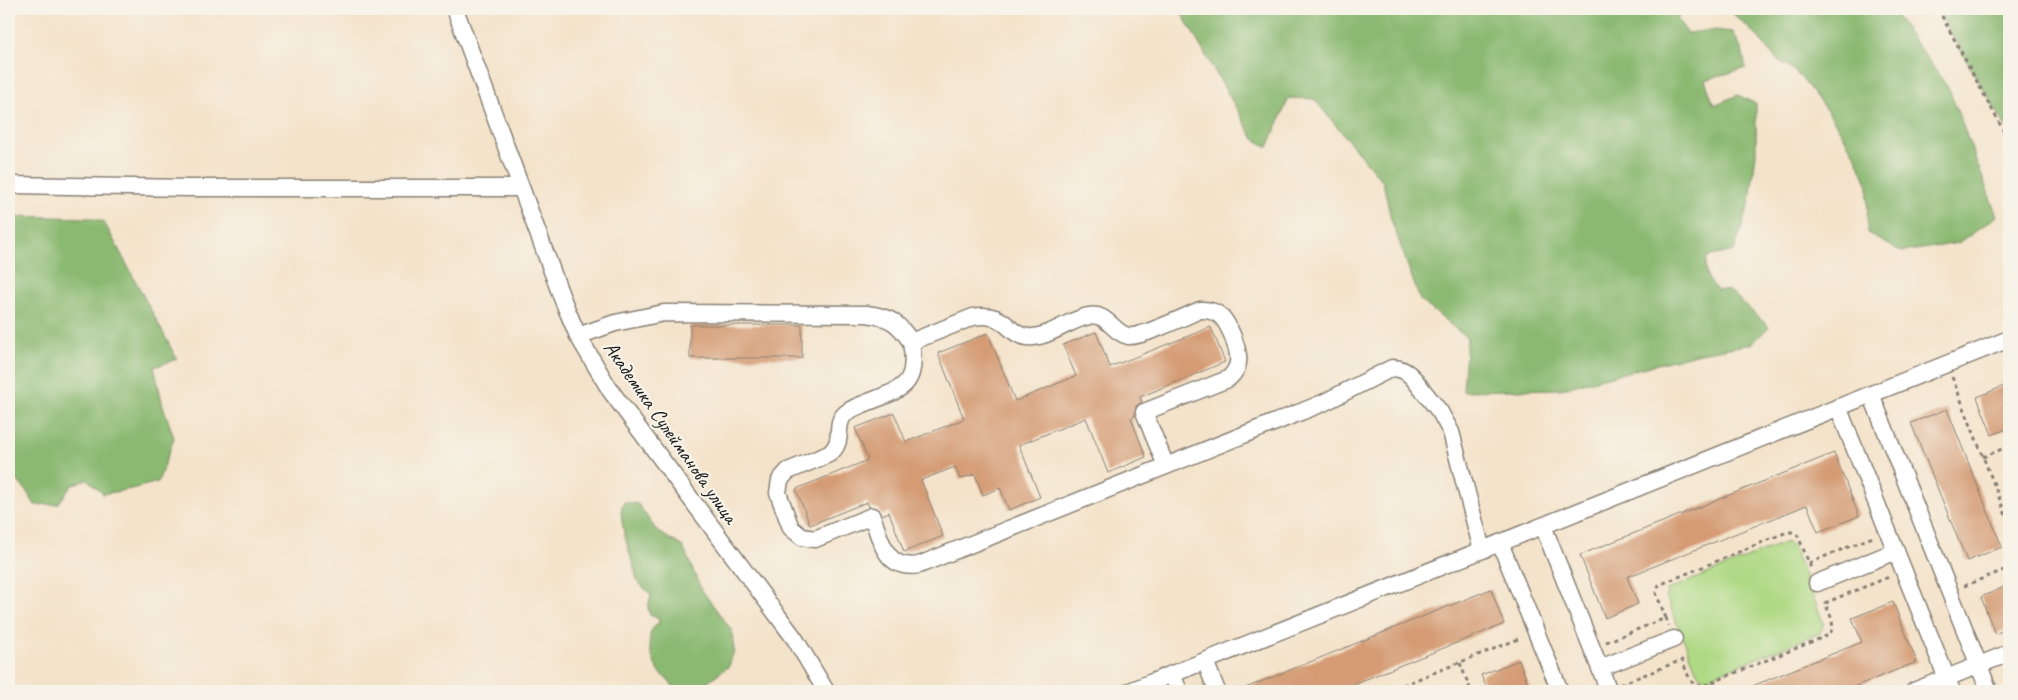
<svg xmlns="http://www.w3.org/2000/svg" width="2018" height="700" font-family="Caveat,sans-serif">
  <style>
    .green { fill: #afd984; stroke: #667a50 }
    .forest { fill: #8bb972; stroke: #546a47 }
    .building { fill: #d49b74 }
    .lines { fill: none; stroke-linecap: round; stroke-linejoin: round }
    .minor-casing { stroke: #888074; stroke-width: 19 }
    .path { stroke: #888074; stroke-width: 3; stroke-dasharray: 4 4; stroke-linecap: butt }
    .minor { stroke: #fff; stroke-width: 16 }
    .labels { text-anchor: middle; stroke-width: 4.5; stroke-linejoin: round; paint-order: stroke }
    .street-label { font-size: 21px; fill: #1c1c1c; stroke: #f7f3e8 }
  </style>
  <rect width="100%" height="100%" fill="#f7f3e8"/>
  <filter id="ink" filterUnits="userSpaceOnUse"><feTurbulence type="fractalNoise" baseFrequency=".02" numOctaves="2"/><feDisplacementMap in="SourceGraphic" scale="10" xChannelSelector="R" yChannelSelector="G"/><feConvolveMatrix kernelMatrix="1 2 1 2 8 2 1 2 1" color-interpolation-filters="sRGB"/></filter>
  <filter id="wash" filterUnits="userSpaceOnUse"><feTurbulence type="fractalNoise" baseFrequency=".0096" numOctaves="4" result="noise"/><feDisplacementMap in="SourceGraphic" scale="20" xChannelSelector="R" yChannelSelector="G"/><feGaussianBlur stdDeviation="1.12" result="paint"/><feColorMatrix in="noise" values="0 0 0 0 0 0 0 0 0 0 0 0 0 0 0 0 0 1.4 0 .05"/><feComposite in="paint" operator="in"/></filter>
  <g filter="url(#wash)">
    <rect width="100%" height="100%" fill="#f4e3cb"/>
    <polygon class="green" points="1786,542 1793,546 1823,622 1823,626 1820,633 1707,678 1701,677 1697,672 1666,596 1667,590"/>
    <g class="forest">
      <path d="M 1179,9 L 1684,9 L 1677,18 L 1687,33 L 1714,30 L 1733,32 L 1742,50 L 1746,68 L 1705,80 L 1714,105 L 1738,95 L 1756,104 L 1756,154 L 1750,201 L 1734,251 L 1707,257 C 1703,273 1707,278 1717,290 L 1730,291 L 1769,327 L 1752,344 L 1700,353 L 1561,389 L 1463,391 L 1467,338 L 1420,300 L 1391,219 L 1383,182 L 1314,99 L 1289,98 L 1268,147 L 1254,139 Z"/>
      <polygon points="1728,9 1891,9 1949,89 1997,216 1959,243 1902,252 1867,233 1868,186 1856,157 1831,116 1802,79 1790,67 1777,60 1759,38"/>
      <polygon points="1936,9 2009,9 2009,132"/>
      <polygon points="9,216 90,218 104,222 177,359 154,367 163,406 174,438 158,482 131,489 103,494 87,479 72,485 58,504 35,505 25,489 9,472"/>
      <path d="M 624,502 L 638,504 L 657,531 L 683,547 L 701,589 L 732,631 L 734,651 L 729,666 L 705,683 L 706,691 L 676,691 C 672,682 664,678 658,670 C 651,659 643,631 658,624 L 659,619 L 650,615 L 648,608 L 651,595 L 637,581 C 635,564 614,515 624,502 Z"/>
    </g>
    <g id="blocks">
      <g class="building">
        <rect x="690" y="325" width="112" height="33"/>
        <polygon points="1211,327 1225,362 1140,397 1142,402 1136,406 1135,416 1131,418 1146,457 1108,473 1086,418 1019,445 1040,497 1009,510 1000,488 983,495 975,474 960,479 955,467 921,480 943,536 904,552 889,512 882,515 879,509 869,507 867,502 810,525 796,489 868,460 855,428 894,413 906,442 964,419 938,353 988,333 1015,401 1076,376 1063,345 1096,332 1110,367"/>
        <polygon points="2009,384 2009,428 1992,435 1977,397"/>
        <polygon points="1947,409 2002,547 1967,561 1911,423"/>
        <polygon points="1834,453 1859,516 1818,532 1807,505 1627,577 1638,604 1605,618 1580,555"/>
        <polygon points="2009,585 2009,628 1995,634 1981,597"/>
        <polygon points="1491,589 1504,624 1336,691 1238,691"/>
        <polygon points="1893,602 1917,662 1843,691 1740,691 1862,642 1852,618"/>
        <polygon points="1519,660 1531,691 1488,691 1481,675"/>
      </g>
    </g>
  </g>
  <g filter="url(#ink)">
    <use href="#blocks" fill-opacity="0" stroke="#888074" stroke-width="1"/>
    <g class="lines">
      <g class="minor-casing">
        <g id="minor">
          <polyline points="455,9 562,298 578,336 610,390 795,639 826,691"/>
          <polyline points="9,185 190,188 521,188"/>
          <path d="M 578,336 L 615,323 L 664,313 L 867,314 C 890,317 898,322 911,342"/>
          <polyline points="1871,394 1989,691"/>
          <polyline points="1838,407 1952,691"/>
          <path d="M 1166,466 L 1144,412 L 1228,379 C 1243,366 1239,354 1233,337 C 1226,320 1220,309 1200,310 C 1186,316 1140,338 1128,336 C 1113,333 1107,312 1089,316 C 1070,319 1047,339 1028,337 C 1006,335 1008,311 973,317 L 911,342 C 919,387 901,389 866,403 C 859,406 851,408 845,414 C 833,425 846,441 829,454 L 788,471 L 780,480 L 778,493 L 791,528 L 802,537 L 815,539 L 872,516 C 881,540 885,571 919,565 L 1323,403 L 1392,368 C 1401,368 1407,371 1413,378 L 1440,412 L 1451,432 L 1482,550"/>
          <polyline points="1543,526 1609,691"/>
          <polyline points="1500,543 1560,691"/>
          <polyline points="1817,583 1896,551"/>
          <polyline points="1205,661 1217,691"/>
          <polyline points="1600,668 1674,639"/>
          <polyline points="1172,674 1179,691"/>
          <polyline points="1130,691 2009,339"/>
          <polyline points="1914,691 2009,653"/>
        </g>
      </g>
      <g class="path">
        <polyline points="1938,9 2009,141"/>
        <polyline points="1952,377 2009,523"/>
        <polyline points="1983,457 2009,446"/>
        <polyline points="1809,563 1873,537"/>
        <polyline points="1964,586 2009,568"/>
        <polyline points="1666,618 1656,593 1659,585 1787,532 1793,532 1798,536 1811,568"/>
        <polyline points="1606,642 1666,618 1669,626"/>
        <polyline points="1460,663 1471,691"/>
        <path d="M 1621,684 L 1682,660 L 1690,680 L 1696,685 L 1703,686 L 1829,635 C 1837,625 1829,613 1825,603 L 1889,577"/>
        <polyline points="1388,691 1521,638"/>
      </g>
      <use href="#minor" class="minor"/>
    </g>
  </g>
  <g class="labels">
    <g class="street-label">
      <text transform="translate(671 432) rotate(55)" y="7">Академика Сулейманова улица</text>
    </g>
  </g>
  <rect width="2018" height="700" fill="none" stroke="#f7f3e8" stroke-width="30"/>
</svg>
